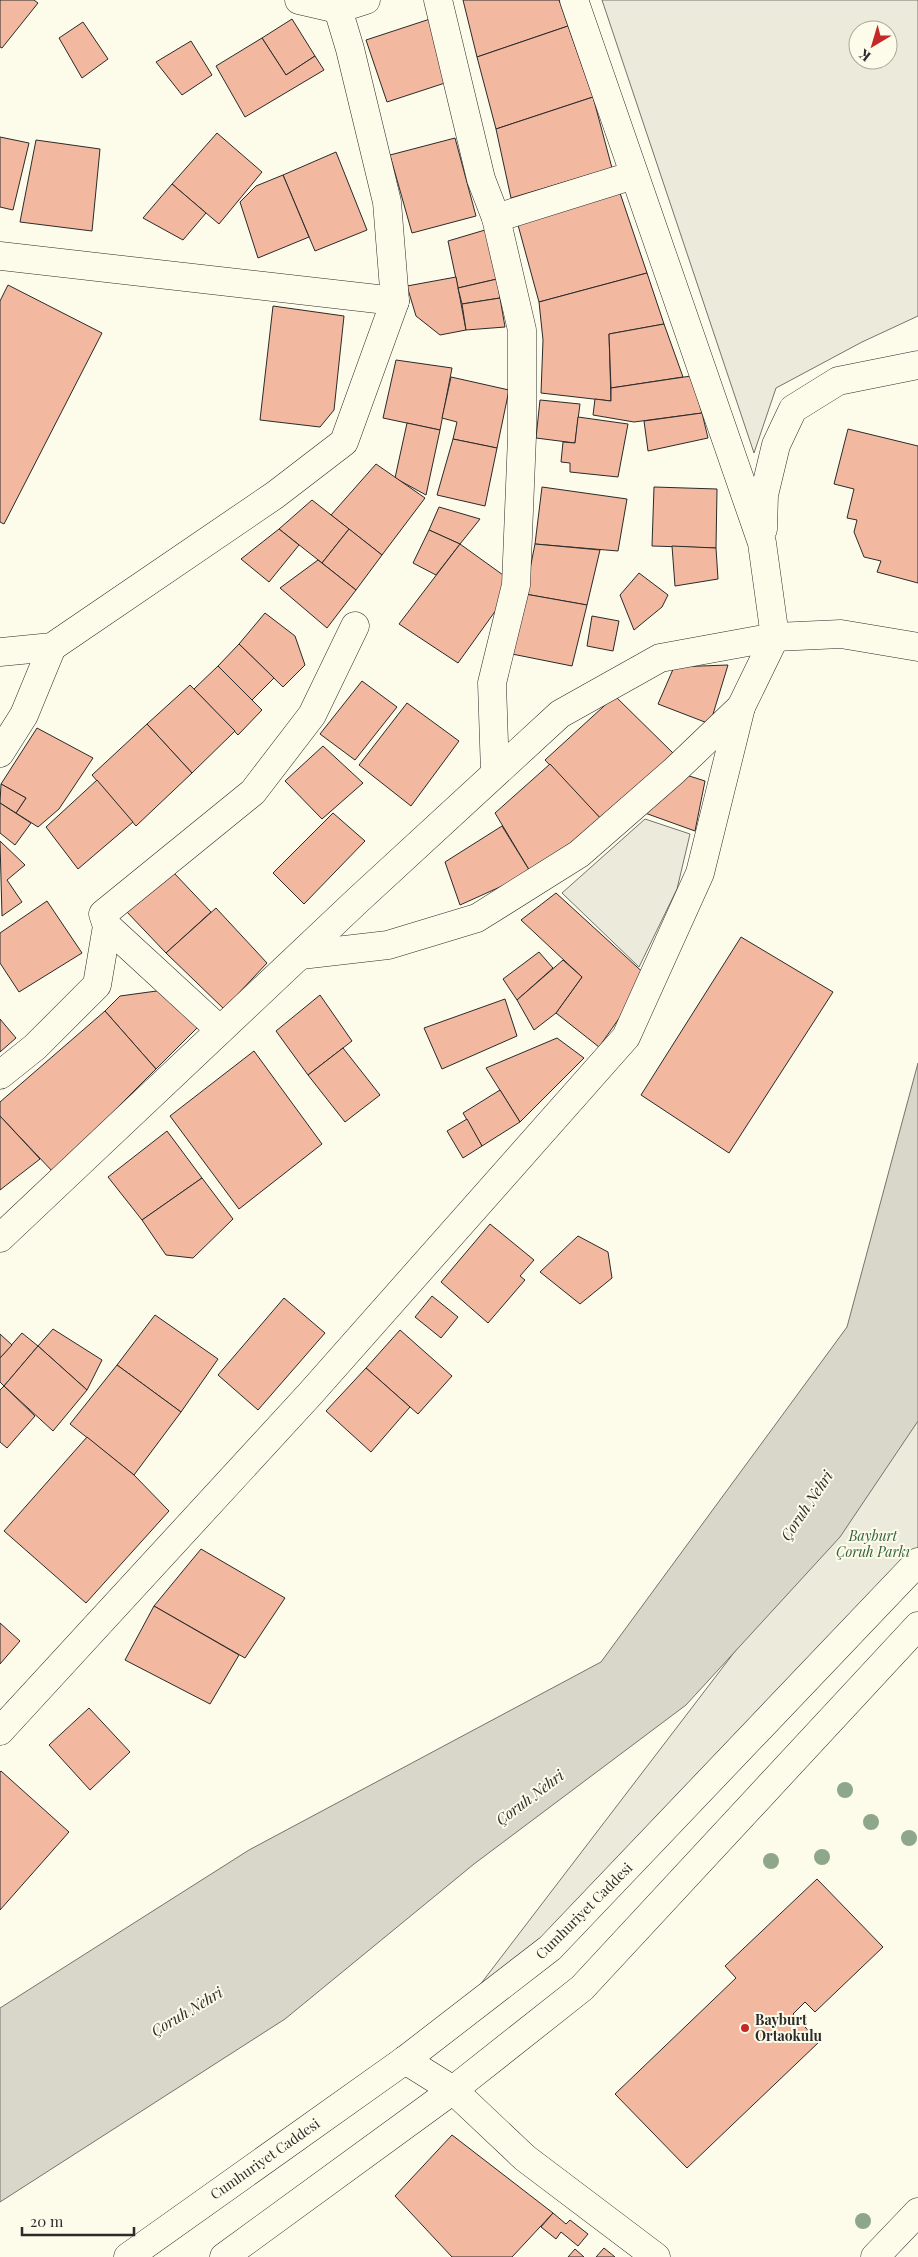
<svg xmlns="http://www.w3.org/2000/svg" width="918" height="2257" font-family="'Playfair Display',serif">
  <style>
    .green { fill: #ecebdb; stroke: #74746e; fill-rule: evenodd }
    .water { fill: #d8d7c9; stroke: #74746e }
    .building { fill: #f2b8a0; stroke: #2b2b2b }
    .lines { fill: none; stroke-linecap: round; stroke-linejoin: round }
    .minor-casing { stroke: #2b2b2b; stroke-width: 29 }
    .major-casing { stroke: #2b2b2b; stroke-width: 29 }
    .minor { stroke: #fdfbea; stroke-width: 28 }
    .major { stroke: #fdfbea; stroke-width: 28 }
    .tree { fill: #8ea78a }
    .poi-dot { fill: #c62828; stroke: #fdfbea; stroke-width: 2 }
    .labels { text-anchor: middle; stroke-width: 4; stroke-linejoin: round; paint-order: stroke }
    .park-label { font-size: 14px; font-style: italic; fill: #34623c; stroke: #fdfbea }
    .street-label { font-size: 14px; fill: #2b2b2b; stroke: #fdfbea }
    .poi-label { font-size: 14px; font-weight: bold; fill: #2b2b2b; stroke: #fdfbea; text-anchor: start }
    .water-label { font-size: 15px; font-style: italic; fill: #2b2b2b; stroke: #fdfbea }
  </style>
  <rect width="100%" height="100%" fill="#fdfbea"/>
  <g class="green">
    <path d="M 602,0 L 918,0 L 918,316 L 862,342 L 776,388 L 754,453 ZM 858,30 L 888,30 L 888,60 L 858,60 Z"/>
    <polygon points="645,819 690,834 677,889 639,967 562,893"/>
    <polygon points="918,1412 918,1562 741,1748 447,2028"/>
  </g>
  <polygon class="water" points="918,1063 918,1421 840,1537 686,1705 474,1864 285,2019 0,2202 0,2008 249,1850 601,1662 847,1327"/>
  <g class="building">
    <polygon points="0,0 34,0 38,3 2,48 0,47"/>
    <polygon points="463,0 559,0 568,26 477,57"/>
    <polygon points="292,19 315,56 286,75 262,38"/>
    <polygon points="430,19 451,81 387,102 366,40"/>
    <polygon points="83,22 108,59 82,78 59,38"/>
    <polygon points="568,26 593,97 496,129 477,57"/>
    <polygon points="262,38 286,75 315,56 324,70 245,117 216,66"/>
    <polygon points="191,41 212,75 182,95 156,62"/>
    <polygon points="593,97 612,168 511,198 496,129"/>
    <polygon points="217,133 262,172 219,224 172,184"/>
    <polygon points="0,137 29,143 13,210 0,207"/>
    <polygon points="455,138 476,216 412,233 390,155"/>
    <polygon points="36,140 100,149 92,231 20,222"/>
    <polygon points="336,152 367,230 315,251 283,175"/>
    <polygon points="283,175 309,237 258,258 240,202 256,186"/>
    <polygon points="172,184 206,213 183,240 143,218"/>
    <polygon points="620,193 647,273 539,302 518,225"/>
    <polygon points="485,230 497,279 458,288 448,241"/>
    <polygon points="647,273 664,324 609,334 611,401 541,393 543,340 539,302"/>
    <polygon points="456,277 466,330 440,335 416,316 407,286"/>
    <polygon points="497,279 500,298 462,304 458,288"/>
    <polygon points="8,285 102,333 4,524 0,522 0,301"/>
    <polygon points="500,298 505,327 466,330 462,304"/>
    <polygon points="273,306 344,316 334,410 320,427 260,420"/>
    <polygon points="664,324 683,377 611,388 609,334"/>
    <polygon points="396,360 452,368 440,430 383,418"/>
    <polygon points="691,376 702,413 634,422 593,415 595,399 611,401 611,388"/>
    <polygon points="451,377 509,390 497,448 453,439 457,422 442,418"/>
    <polygon points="540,400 580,404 575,443 536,438"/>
    <polygon points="702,413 708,438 648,451 644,421"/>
    <polygon points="578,417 628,424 618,477 570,472 570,463 561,462 563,442 575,443"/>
    <polygon points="407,423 440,430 426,495 395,478"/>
    <polygon points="848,429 918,446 918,583 877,572 881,561 864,557 854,532 857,520 847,518 854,489 834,484"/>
    <polygon points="453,439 497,448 485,506 437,495"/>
    <polygon points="376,464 425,498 382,555 331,515"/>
    <polygon points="542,487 627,499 618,551 535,544"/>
    <polygon points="654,487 717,489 716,548 652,546"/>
    <polygon points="312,500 349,529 322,563 279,529"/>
    <polygon points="439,507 480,519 460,544 429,530"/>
    <polygon points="279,529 299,545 269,582 241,559"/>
    <polygon points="349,529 382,555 356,590 322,563"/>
    <polygon points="429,530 460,544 436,575 413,563"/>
    <polygon points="460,544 510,580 509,592 458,663 399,624"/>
    <polygon points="535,544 600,550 587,605 525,594"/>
    <polygon points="672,546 716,548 718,579 675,586"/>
    <polygon points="318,560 356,590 327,628 280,588"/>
    <polygon points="639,573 668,595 662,607 634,630 620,595"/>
    <polygon points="525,594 587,605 572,666 512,654"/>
    <polygon points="265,613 295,636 305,665 283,687 239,644"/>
    <polygon points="592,616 619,621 613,651 587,646"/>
    <polygon points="239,644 274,678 252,700 218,666"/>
    <polygon points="728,665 710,724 658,704 674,667"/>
    <polygon points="218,666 262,710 238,735 194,689"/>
    <polygon points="362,681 397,707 355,760 320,734"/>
    <polygon points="190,685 235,731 192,773 147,724"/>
    <polygon points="615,696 674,754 603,821 545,760"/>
    <polygon points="407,703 459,741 411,806 359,765"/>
    <polygon points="147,724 192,773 136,826 92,775"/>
    <polygon points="37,728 93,758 59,809 38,827 16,813 26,798 1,784"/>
    <polygon points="323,746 363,783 322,819 285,781"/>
    <polygon points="550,764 603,821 531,873 495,813"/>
    <polygon points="683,774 705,781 695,831 645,813"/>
    <polygon points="97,780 133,822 78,869 46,827"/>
    <polygon points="1,784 26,798 16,813 0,803"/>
    <polygon points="0,803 31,823 15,845 0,833"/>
    <polygon points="333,813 365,841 304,904 273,873"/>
    <polygon points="502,826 531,873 460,905 445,862"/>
    <polygon points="0,841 25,865 7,880 22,902 2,916"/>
    <polygon points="174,873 211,912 166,953 126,911"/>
    <polygon points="556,893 648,977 599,1047 556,1013 582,977 521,920"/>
    <polygon points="47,901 82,953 19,992 0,963 0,933"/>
    <polygon points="216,908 267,963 224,1009 166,953"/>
    <polygon points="741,937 833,992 729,1153 641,1095"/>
    <polygon points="539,952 553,968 517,1000 503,979"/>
    <polygon points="563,960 582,977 556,1013 534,1030 517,1000"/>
    <polygon points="164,990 197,1028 156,1069 105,1011 120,996"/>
    <polygon points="320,995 352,1041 308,1075 276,1031"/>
    <polygon points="505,999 517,1036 442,1069 424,1028"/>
    <polygon points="105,1011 156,1069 53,1172 0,1116 0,1102"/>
    <polygon points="0,1019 16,1038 0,1052"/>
    <polygon points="557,1038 584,1058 520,1122 486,1068"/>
    <polygon points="343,1048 380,1095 345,1122 308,1075"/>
    <polygon points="254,1051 322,1144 239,1209 170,1116"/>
    <polygon points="500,1090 520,1122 482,1146 463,1113"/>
    <polygon points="0,1116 40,1159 0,1190"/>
    <polygon points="467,1119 482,1146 463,1158 447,1131"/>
    <polygon points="167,1131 202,1178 142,1220 108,1177"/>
    <polygon points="202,1178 233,1219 193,1258 166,1255 142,1220"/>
    <polygon points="490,1224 534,1260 520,1276 525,1280 488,1323 441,1282"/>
    <polygon points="578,1236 608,1252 612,1278 580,1304 540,1272"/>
    <polygon points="432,1296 458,1317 441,1338 415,1317"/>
    <polygon points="284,1298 325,1333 258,1410 218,1375"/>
    <polygon points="155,1315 218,1359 181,1412 117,1365"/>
    <polygon points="53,1329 102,1360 87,1390 38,1346"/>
    <polygon points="400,1330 452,1376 418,1414 366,1368"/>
    <polygon points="22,1333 38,1346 4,1386 0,1382 0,1358"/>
    <polygon points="0,1334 12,1345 0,1358"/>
    <polygon points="38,1346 87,1390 53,1431 4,1386"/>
    <polygon points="117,1365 181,1412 134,1475 70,1424"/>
    <polygon points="366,1368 410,1407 371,1452 326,1411"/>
    <polygon points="4,1386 35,1416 7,1448 0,1442 0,1390"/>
    <polygon points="87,1437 134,1475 169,1511 86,1603 4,1531"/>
    <polygon points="201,1549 285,1598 245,1658 154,1606"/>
    <polygon points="154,1606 239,1655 210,1704 125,1660"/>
    <polygon points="0,1623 20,1641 0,1664"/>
    <polygon points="89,1708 130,1752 90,1790 49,1745"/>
    <polygon points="1,1771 69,1832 0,1910 0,1772"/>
    <polygon points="817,1879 883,1947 815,2012 805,2002 793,2014 819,2042 687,2168 615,2094 736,1978 725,1966"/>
    <polygon points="452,2135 553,2213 512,2257 452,2257 395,2196"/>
    <polygon points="553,2213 566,2224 570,2220 588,2234 578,2246 561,2232 556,2239 541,2227"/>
    <polygon points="604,2248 615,2257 596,2257"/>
    <polygon points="575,2249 584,2257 568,2257"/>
  </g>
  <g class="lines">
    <g class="minor-casing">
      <g id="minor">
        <polyline points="299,0 338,9"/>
        <polyline points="438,0 481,179 496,218 522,330 522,436 516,585 492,683 495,773"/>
        <polyline points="496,218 634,175"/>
        <polyline points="0,256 395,301"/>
        <polyline points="763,529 764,495 776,445 793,409 838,381 918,365"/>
        <polyline points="0,652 52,647 275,495 344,442 395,301 387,202 350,49 338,9 366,0"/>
        <polyline points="0,753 24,715 52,647"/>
        <polyline points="107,926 220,1030"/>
        <polyline points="301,955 388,945 477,918 579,854 674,771 741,707"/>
        <polyline points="0,1075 35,1047 97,985 107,926 103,914 253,792 312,715 355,626"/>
        <polyline points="0,1238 358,900 560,714 660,658 775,637 841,634 918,647"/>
        <polyline points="0,1731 310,1394 626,1037 700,873 741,707 775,637 762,543 574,0"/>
        <polyline points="405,2060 453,2090 525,2158 656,2257"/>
        <polyline points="875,2257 918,2212"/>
      </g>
    </g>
    <g class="major-casing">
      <g id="major">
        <polyline points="128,2257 405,2060 550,1948 918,1562"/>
        <polyline points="224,2257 453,2090 582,1988 918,1626"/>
      </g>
    </g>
    <use href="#minor" class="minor"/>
    <use href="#major" class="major"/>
  </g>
  <g class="tree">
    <circle cx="845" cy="1790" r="8"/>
    <circle cx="871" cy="1822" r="8"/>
    <circle cx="909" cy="1838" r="8"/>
    <circle cx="822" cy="1857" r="8"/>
    <circle cx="771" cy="1861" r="8"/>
    <circle cx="863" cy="2221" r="8"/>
  </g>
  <circle class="poi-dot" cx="745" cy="2028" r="5"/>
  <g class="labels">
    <g class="park-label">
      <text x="873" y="1541">Bayburt<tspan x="873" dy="16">Çoruh Parkı</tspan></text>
    </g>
    <g class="street-label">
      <text transform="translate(584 1911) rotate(-45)" y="5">Cumhuriyet Caddesi</text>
      <text transform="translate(265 2159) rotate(-35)" y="5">Cumhuriyet Caddesi</text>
    </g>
    <g class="poi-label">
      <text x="755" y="2025">Bayburt<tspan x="755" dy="16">Ortaokulu</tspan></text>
    </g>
    <g class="water-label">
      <text transform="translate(807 1506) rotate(-56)" y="5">Çoruh Nehri</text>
      <text transform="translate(530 1798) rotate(-37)" y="5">Çoruh Nehri</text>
      <text transform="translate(187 2012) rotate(-31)" y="5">Çoruh Nehri</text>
    </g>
  </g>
  <g transform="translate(873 45) rotate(218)"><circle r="24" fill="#fdfbea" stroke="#a9a89e"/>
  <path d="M0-4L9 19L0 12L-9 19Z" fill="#c62828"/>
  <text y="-8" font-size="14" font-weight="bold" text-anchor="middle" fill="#2b2b2b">K</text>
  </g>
  <path d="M22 2227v8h112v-8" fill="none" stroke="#2b2b2b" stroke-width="2.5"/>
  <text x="30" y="2227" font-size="15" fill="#2b2b2b" stroke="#fdfbea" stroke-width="4" paint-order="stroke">20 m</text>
</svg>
